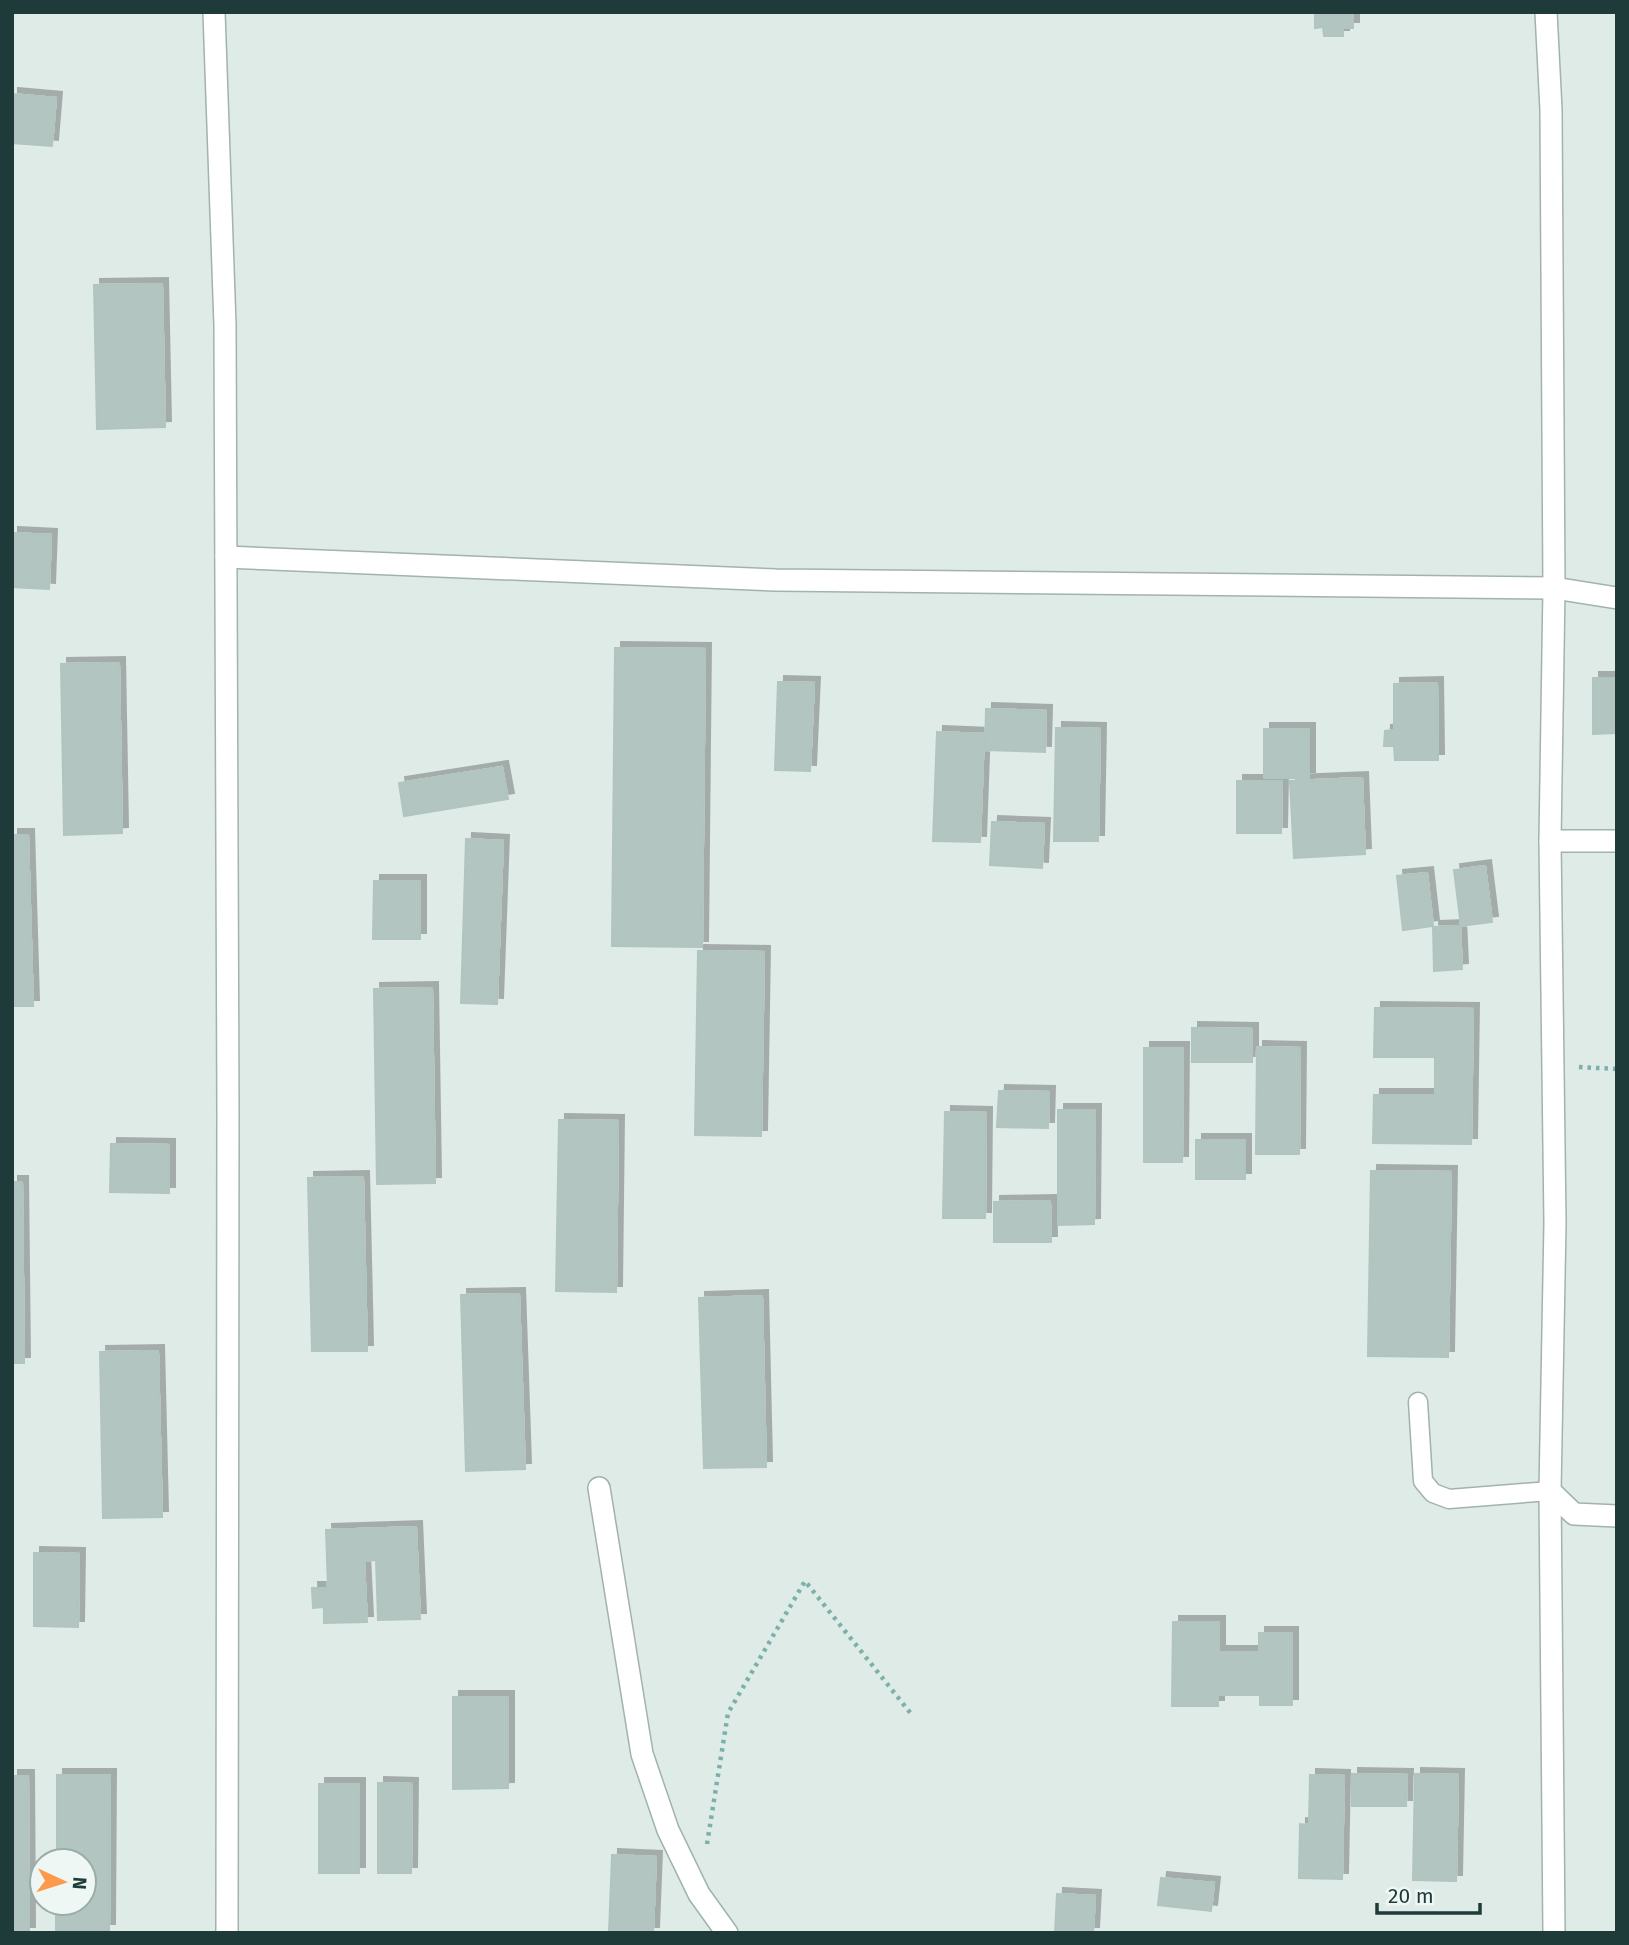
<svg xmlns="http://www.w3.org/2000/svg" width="1629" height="1945" font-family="'Fira Sans',sans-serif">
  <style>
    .building { fill: #b3c5c1; stroke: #b0c5c0; stroke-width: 2; filter: url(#shadow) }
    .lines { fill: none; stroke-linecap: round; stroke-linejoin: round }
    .service-casing { stroke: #a1b3af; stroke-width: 21 }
    .minor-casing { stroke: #a1b3af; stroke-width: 24 }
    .path { stroke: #7cb1aa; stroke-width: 4.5; stroke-dasharray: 3.5 5; stroke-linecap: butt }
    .service { stroke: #fff; stroke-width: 18 }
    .minor { stroke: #fff; stroke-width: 21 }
  </style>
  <defs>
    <filter id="shadow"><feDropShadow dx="6" dy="-6" stdDeviation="0" flood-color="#0004"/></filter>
  </defs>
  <rect width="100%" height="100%" fill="#deebe7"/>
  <g class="building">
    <polygon points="1315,12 1353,12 1353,28 1343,28 1343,36 1324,36 1323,27 1315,28"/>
    <polygon points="12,94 56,98 52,146 12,143"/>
    <polygon points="162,284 165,427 97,429 94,285"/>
    <polygon points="12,533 51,535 49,589 12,587"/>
    <polygon points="615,648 705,649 702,947 612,946"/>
    <polygon points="119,663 122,833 64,835 61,664"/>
    <polygon points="1593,678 1617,678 1617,733 1593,734"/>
    <polygon points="778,682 814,683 810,771 775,770"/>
    <polygon points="1437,683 1438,760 1395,760 1394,746 1384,746 1385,731 1394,730 1394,684"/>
    <polygon points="986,709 1046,711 1045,752 985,750"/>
    <polygon points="1056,728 1100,729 1098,841 1054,841"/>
    <rect x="1264" y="729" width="45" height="49"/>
    <polygon points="937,732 984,734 980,842 933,841"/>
    <polygon points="502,767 508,799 404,816 399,783"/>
    <polygon points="1362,778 1365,854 1294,858 1290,781"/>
    <polygon points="1237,781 1282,781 1281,833 1237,833"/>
    <polygon points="992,822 1044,824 1042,868 990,865"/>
    <polygon points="12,835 28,835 33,1006 12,1006"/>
    <polygon points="466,839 503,841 497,1004 461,1003"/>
    <polygon points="1485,866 1492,922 1461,926 1454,870"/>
    <polygon points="1427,873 1433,926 1403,930 1397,876"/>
    <polygon points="374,881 420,881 420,939 373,939"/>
    <polygon points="1460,926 1462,969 1434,971 1433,927"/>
    <polygon points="698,951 764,952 761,1136 695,1135"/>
    <polygon points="432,988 435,1183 377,1184 374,989"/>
    <polygon points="1375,1008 1473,1009 1471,1144 1373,1143 1374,1095 1435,1095 1435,1057 1374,1057"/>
    <polygon points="1192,1028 1252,1029 1252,1062 1192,1062"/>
    <polygon points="1257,1047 1300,1048 1299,1154 1256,1154"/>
    <polygon points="1144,1048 1183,1048 1182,1162 1144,1162"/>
    <polygon points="999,1091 1049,1092 1048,1128 997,1127"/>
    <polygon points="1058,1110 1095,1110 1094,1224 1058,1225"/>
    <polygon points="945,1112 986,1113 985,1218 943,1218"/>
    <polygon points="559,1120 618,1121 616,1292 556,1291"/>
    <rect x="1196" y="1140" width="49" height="39"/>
    <polygon points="111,1144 169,1145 169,1193 110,1192"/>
    <polygon points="1371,1171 1451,1172 1448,1357 1368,1356"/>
    <polygon points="363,1177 367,1351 312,1351 308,1178"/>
    <polygon points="12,1182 22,1182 24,1363 12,1363"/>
    <polygon points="1050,1201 1051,1242 994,1242 994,1202"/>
    <polygon points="519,1294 525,1469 466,1471 461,1295"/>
    <polygon points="762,1296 766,1467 704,1468 699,1298"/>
    <polygon points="158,1351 162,1517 103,1518 100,1352"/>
    <polygon points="416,1527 420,1619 378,1620 376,1560 364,1561 367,1622 324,1623 324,1607 313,1608 312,1588 328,1588 326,1530"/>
    <polygon points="34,1553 79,1554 78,1627 34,1626"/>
    <polygon points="1173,1622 1219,1622 1219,1652 1259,1652 1259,1633 1292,1633 1292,1705 1260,1705 1260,1695 1218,1695 1218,1706 1172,1706"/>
    <polygon points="453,1697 508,1697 508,1788 453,1789"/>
    <polygon points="1352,1774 1407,1775 1406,1806 1352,1806"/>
    <polygon points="1415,1774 1458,1775 1456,1881 1413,1880"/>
    <polygon points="57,1775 110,1775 109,1930 56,1930 56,1903 84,1903 84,1861 57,1861"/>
    <polygon points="1310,1775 1344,1776 1342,1879 1299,1878 1300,1824 1309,1825"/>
    <polygon points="12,1776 28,1776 29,1933 12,1933"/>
    <polygon points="378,1783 412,1784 411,1873 378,1873"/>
    <rect x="319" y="1784" width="40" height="89"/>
    <polygon points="612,1855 656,1857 653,1933 609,1933"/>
    <polygon points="1161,1878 1214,1883 1211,1911 1158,1905"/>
    <polygon points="1057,1894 1095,1896 1093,1933 1055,1933"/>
  </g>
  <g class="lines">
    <g class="service-casing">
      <polyline id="service" points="1418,1402 1423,1481 1433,1493 1449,1499 1550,1491"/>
    </g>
    <g class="minor-casing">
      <g id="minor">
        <polyline points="214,12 225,325 228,1112 227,1933"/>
        <polyline points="1546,12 1551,110 1554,588 1550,841 1555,1223 1550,1491 1554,1933"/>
        <polyline points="226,557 776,580 1554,588 1617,598"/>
        <polyline points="1550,841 1617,841"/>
        <polyline points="599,1488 642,1754 668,1830 699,1894 727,1933"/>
        <polyline points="1550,1491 1574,1514 1617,1516"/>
      </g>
    </g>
    <g class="path">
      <polyline points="1579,1067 1617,1069"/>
      <polyline points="707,1844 728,1713 805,1581 912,1715"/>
    </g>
    <use href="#service" class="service"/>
    <use href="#minor" class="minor"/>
  </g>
  <rect width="1629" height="1945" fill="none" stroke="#1e3b39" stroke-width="28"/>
  <g transform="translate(63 1882) rotate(94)"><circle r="33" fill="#eef7f4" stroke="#9baca9" stroke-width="2"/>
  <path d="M0-5L12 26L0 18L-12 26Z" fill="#fc994b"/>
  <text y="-10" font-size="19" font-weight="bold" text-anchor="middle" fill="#1e3b39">N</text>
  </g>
  <path d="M1377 1903v10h103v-10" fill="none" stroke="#1e3b39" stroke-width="3.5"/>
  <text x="1388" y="1903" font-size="21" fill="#1e3b39" stroke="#eef7f4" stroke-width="5" paint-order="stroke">20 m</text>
</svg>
